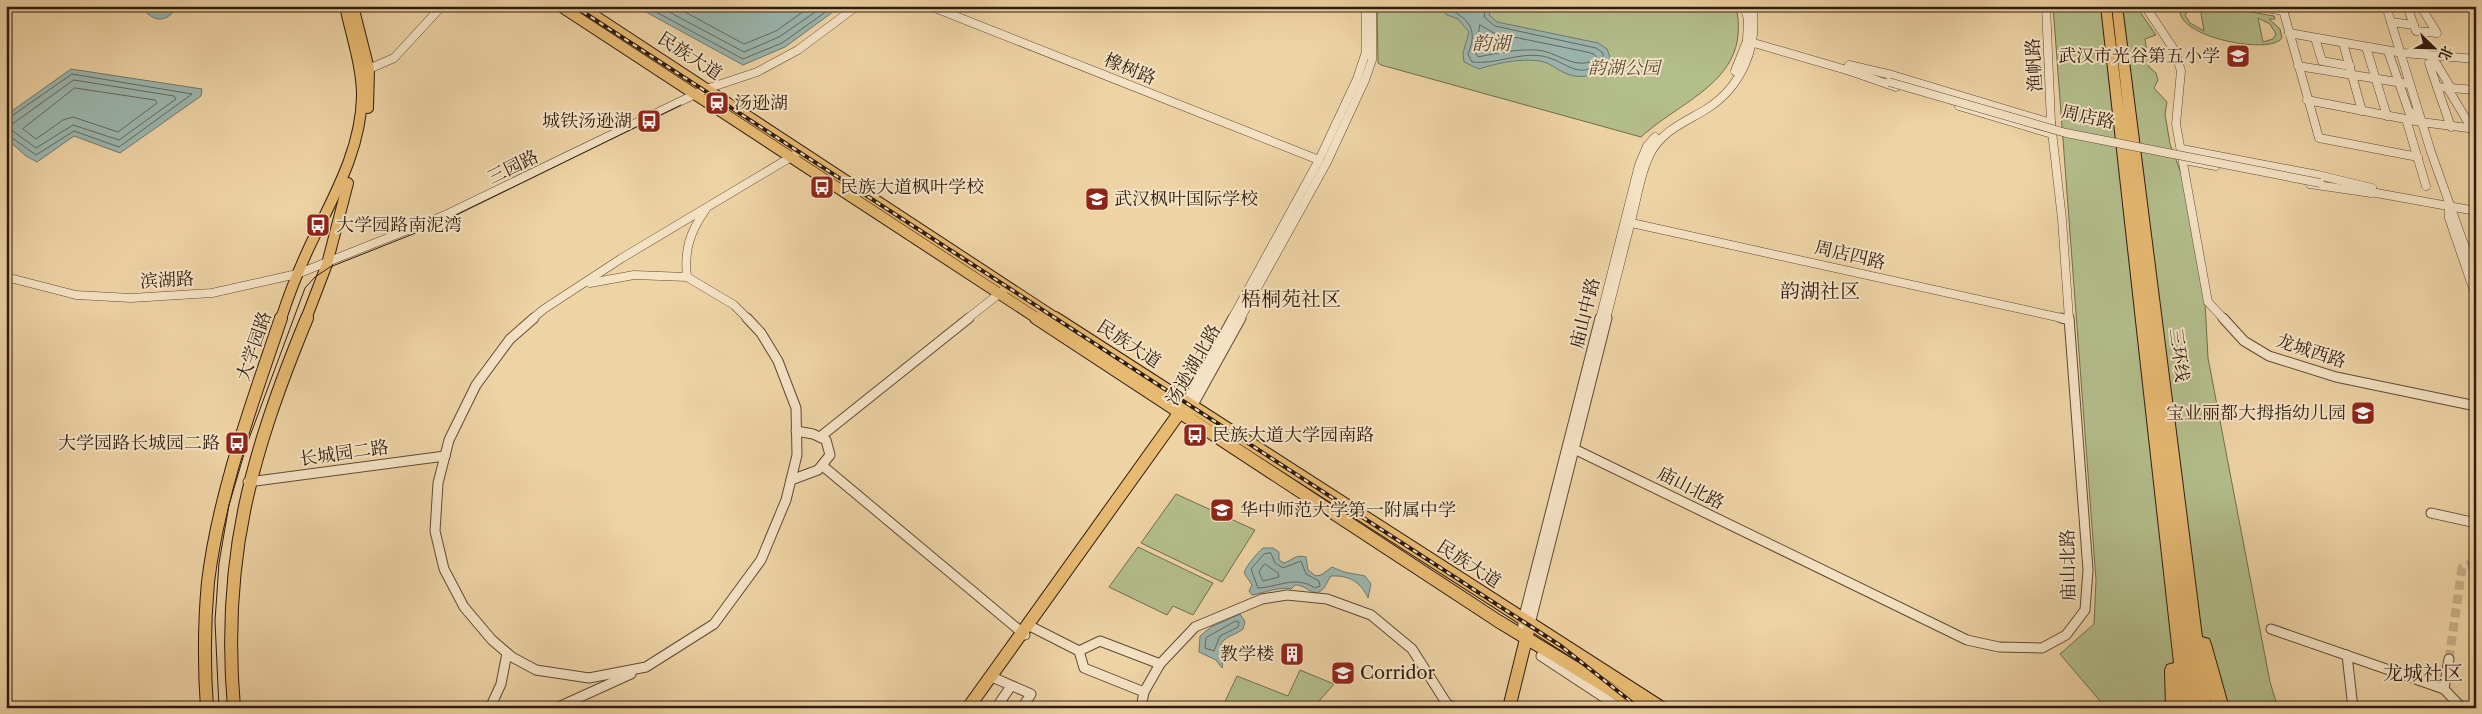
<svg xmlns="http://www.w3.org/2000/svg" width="2482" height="714" font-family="'Libre Caslon Text','Noto Serif SC',serif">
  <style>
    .green { fill: #b3be8b; stroke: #706c4d; fill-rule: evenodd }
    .water { fill: #9bb6af; stroke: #6f786f }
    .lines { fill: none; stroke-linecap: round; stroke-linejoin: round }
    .shore { stroke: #64685f; stroke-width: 1 }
    .minor-tunnel { stroke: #c8ae87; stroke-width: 9; stroke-dasharray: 9 5; stroke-linecap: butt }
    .minor-far1-casing { stroke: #5e4934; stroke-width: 9 }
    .minor-casing { stroke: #5e4934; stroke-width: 11 }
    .major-far1-casing { stroke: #2e1b0f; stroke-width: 12 }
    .major-casing { stroke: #2e1b0f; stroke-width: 14 }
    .highway-casing { stroke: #2e1b0f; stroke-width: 2 }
    .minor-far1 { stroke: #f4e2c4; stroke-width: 8 }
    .minor { stroke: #f4e2c4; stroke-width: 9 }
    .major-far1 { stroke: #e7ba72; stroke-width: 10 }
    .major { stroke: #e7ba72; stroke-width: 12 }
    .highway { fill: #e7ba72; fill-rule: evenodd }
    .tram { stroke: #2e1b0f; stroke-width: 1 }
    .rail-casing { stroke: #2e1b0f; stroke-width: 4 }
    .rail { stroke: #f4e2c4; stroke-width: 2; stroke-dasharray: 5; stroke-linecap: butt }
    .minor-bridge-casing { stroke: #5e4934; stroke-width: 9; stroke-linecap: butt }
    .minor-bridge { stroke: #f4e2c4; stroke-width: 8 }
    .labels { text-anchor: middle; stroke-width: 4; stroke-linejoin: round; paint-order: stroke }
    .street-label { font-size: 18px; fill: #2e1b0f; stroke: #f4e2c4 }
    .poi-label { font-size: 18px; fill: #2e1b0f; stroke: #f4e2c4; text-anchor: start }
    .park-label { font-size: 18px; font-style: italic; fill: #564c34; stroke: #f4e2c4 }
    .water-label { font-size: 19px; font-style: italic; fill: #4f4a3f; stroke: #f4e2c4 }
    .quarter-label { font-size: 20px; fill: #2e1b0f; stroke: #f4e2c4 }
  </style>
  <rect width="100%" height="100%" fill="#eed3a5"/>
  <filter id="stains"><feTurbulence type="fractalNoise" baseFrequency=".004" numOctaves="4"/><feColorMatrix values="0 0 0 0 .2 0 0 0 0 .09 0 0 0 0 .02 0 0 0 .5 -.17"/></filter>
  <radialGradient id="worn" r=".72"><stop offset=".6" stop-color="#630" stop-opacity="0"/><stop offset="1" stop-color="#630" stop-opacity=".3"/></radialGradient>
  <g class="green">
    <path d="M 1377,6 L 1736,6 C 1752,80 1685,97 1641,137 L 1381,65 L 1378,63 Z"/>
    <polygon points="2053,6 2136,6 2156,35 2145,39 2147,53 2156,60 2148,61 2149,67 2156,73 2158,80 2154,88 2167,102 2165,114 2170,144 2184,181 2205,302 2208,358 2270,682 2278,708 2106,708 2060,654 2094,624 2096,580"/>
    <path d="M 2184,6 L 2217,6 L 2274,16 L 2275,19 L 2269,19 L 2280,29 L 2282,38 C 2271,55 2180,38 2180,11 ZM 2200,7 L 2204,31 L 2190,23 L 2185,15 L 2190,9 ZM 2258,18 L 2270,24 L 2276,34 L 2273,39 L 2263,42 Z"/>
    <polygon points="1176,494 1255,530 1222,582 1141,543"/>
    <polygon points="1138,547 1213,583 1193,615 1173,606 1167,615 1109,587"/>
    <polygon points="1300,670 1334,684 1313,708 1222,708 1237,676 1288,696"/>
  </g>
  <g class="water">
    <path d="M 140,6 L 179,6 C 170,16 162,25 148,14 C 145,11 144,8 140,6 Z"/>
    <polygon points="635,6 841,6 785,47 743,65"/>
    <path d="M 1439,6 L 1491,6 L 1489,15 L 1497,22 L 1598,43 L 1607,49 L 1610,57 C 1603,75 1582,81 1565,73 C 1556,69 1550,63 1540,61 C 1520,58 1498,63 1479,69 L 1464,62 L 1463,53 L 1469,32 L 1458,19 L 1447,15 Z"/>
    <polygon points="71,69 202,89 201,96 120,153 74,136 37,162 26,156 9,141 6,120 9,113"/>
    <path d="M 1263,548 L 1273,548 L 1279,552 L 1279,560 L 1284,563 C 1293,560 1295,554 1306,557 L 1308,570 L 1316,576 L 1321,575 L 1332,567 L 1344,572 L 1365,576 L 1371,584 L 1368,598 C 1361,582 1349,575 1331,576 C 1327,581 1326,587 1322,590 C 1314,598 1305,584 1295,585 L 1291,589 C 1280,586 1264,593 1252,595 L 1249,591 L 1252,585 L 1244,573 C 1246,566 1257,553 1263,548 Z"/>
    <path d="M 1240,614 L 1245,622 L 1243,629 C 1238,634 1229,635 1224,640 C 1215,649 1225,659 1222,668 L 1216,660 L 1199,652 L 1200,636 L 1211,627 Z"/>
  </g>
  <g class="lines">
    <g class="shore">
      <polyline points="645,6 743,59 782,43 834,6"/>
      <polyline points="658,6 744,52 779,37 824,6"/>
      <polyline points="674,6 744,44 776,31 811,6"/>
      <path d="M 1444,6 C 1468,19 1479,27 1468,54 L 1472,62 C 1495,65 1519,52 1542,56 C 1568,61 1577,82 1603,61 L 1603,53 L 1596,48 L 1495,26 L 1484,17 L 1486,6"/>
      <path d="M 1480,25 L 1494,33 L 1587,52 L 1594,54 L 1597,58 C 1576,73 1558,51 1536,50 C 1516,49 1497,53 1478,57 L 1476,54 Z"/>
      <polygon points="74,80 174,96 176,99 119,140 73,125 36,148 10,129 10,126"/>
      <polygon points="75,88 155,100 157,103 118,132 73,117 63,120 36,139 23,129"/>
      <polyline points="6,120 72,74 192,94 119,147 74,131 36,155 11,137 6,136"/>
      <path d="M 1271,553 L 1275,563 L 1283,568 L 1301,561 L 1306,574 L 1319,581 L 1320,586 L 1315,588 C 1295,575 1279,587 1258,588 L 1251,569 L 1264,554 Z"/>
      <polygon points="1265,564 1278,573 1279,577 1263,581 1259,572"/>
      <polygon points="1236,621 1239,622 1238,627 1220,636 1214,651 1205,648 1206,638"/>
    </g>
    <polyline class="minor-tunnel" points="2449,659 2462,568 2468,565 2476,566"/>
    <g class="minor-far1-casing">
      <g id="minor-far1">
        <polyline points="930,6 1319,160"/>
        <polyline points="1744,6 1748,19 1747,41 1850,71"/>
        <polyline points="2046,6 2051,123 2062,219 2069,319"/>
        <polyline points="2145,6 2175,51 2181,71 2176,124 2208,302 2224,319"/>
        <polyline points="2256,6 2283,11"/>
        <polyline points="2282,6 2319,138 2418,157"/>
        <polyline points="2386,6 2431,152 2476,278"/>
        <polyline points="2407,6 2416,31 2437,33 2421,7 2416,6"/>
        <polyline points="2391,22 2414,25"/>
        <polyline points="2289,33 2403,53 2476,59"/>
        <polyline points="2315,38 2322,61 2350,66"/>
        <polyline points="2343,43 2362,111"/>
        <polyline points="2366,47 2387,116"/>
        <polyline points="2388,51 2409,112 2419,114"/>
        <polyline points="1849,65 1892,75 2051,123"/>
        <polyline points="2298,66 2409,84"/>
        <polyline points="1847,70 1896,87"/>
        <polyline points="364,71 394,58 442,6"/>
        <polyline points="1735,71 1747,41"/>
        <polyline points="2437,87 2429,63 2436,63 2451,88"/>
        <polyline points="2447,87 2472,129"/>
        <polyline points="2307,100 2421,122 2476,129"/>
        <polyline points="1959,106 2052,134"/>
        <polyline points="2406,119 2426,186"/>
        <polyline points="2451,127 2437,87 2476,90"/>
        <polyline points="2182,149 2318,175 2372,188"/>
        <polyline points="2184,160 2216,166"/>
        <polyline points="2310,184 2371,193"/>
        <polyline points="2365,191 2476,211"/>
        <polyline points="2449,208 2449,218 2476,297"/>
        <polyline points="1627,222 2066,319"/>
        <polyline points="6,277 76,295 131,298 212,293 297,274 443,216 706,89 757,72 798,50 857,6"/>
        <polyline points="687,277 734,305 748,319"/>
        <path d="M 590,283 L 634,275 L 687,277 C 684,249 690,232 706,209"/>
        <polyline points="532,319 544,309 622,258 796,154"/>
        <polyline points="967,319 1004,290"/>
        <polyline points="1232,319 1319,160 1357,79 1366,52 1366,6"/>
        <polyline points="1240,319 1327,162 1365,80 1372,60 1372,6"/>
        <polyline points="1600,319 1639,165 1647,146 1655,137"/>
        <path d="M 1606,319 C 1615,284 1624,248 1633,213 C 1638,193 1641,172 1650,154 C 1662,131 1683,123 1705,110 C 1741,88 1759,47 1752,6"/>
      </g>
    </g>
    <g class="minor-casing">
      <g id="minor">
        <polyline points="534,318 510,339 476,385 449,440 438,483 435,531 444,569 464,607 492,640 512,657 536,670 589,678 646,667 714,624 761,560 786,500 797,455 796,408 778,361 761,333 747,318"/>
        <polyline points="2061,318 2069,320"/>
        <polyline points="2223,318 2244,341 2269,356 2336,377 2476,406"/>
        <polyline points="1184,407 1233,318"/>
        <polyline points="1190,410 1241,318"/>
        <polyline points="820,437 969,318"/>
        <polyline points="1568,446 1967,640 1999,647 2042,648 2066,635 2085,610 2088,570 2069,318"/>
        <polyline points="824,467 1025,635"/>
        <polyline points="791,480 818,470 830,455 826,440 813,434 796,431"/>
        <polyline points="248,482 445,456"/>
        <polyline points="2431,513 2476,523"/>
        <polyline points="1530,624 1607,318"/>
        <polyline points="1028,625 1079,651"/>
        <polyline points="2271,629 2444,689"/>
        <polyline points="1523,634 1523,620 1600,318"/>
        <polyline points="2347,655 2353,708"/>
        <polyline points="1541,656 1620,708"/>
        <polyline points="2449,659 2444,689 2462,708"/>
        <polyline points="992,677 1031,694 1022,708"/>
        <polyline points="1144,692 1084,668 1079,651 1100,641 1160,664"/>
        <polyline points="490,708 501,684 507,653"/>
        <polyline points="556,708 631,674"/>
        <polyline points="996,708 1011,686"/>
        <polyline points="1141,708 1144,692 1160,664 1195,627 1262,599 1287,595 1327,599 1371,615 1412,649 1447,704 1456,708"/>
      </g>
    </g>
    <g class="major-far1-casing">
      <g id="major-far1">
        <polyline points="353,6 369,69 368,108"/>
        <polyline points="560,6 1038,319"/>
        <polyline points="580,6 1057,319"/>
        <path d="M 281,319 C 288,297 297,274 307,252 C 330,202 361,153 362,96 C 362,66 351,35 345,6"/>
        <polyline points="306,319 327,264 348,183"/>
      </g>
    </g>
    <g class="major-casing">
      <g id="major">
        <polyline points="1036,318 1498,621 1641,708"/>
        <polyline points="1055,318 1662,708"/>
        <path d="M 207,708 C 204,666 204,625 208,582 C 219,492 252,404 281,318"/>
        <path d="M 234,708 C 221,559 251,454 307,318"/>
        <polyline points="968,708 1180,412"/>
        <polyline points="1509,708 1528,631"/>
      </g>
    </g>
    <g class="highway-casing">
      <polygon id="highway" points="2101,6 2111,6 2124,113 2112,6 2122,6 2202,637 2209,639 2211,644 2229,708 2213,708 2210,699 2211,708 2166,708 2165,670 2167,665 2174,663"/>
    </g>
    <use href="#minor-far1" class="minor-far1"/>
    <use href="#minor" class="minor"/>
    <use href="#major-far1" class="major-far1"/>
    <use href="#major" class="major"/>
    <use href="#highway" class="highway"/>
    <polyline class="tram" points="219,708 215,621 219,563 229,505 247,444 305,288 315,277 330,267 436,225 681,105"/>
    <g class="rail-casing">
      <polyline id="rail" points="574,6 1561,646 1639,708"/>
    </g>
    <use href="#rail" class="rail"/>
    <g class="minor-bridge-casing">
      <polyline id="minor-bridge" points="1889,82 2066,133 2320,183"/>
    </g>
    <use href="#minor-bridge" class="minor-bridge"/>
  </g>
  <defs>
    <g id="school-square" transform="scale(1.25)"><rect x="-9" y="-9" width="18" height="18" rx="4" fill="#8f2418" stroke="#f4e2c4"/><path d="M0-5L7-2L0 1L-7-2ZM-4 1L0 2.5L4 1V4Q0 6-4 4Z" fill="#fff"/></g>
    <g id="station-square" transform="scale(1.25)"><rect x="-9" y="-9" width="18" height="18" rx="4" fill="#8f2418" stroke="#f4e2c4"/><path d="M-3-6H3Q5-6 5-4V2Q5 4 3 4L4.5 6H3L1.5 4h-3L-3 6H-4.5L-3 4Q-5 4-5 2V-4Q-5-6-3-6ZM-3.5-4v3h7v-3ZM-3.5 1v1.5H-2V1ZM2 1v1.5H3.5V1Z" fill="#fff"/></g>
    <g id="bus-square" transform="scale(1.25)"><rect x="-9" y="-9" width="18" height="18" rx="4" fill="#8f2418" stroke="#f4e2c4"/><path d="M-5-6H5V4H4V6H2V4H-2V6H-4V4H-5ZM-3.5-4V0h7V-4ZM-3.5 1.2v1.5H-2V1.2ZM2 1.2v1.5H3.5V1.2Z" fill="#fff"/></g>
    <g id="building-square" transform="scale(1.25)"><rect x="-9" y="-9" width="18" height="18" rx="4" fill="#8f2418" stroke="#f4e2c4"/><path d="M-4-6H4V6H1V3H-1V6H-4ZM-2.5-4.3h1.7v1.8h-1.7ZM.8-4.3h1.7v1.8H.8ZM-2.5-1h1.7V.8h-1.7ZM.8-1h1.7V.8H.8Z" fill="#fff"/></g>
  </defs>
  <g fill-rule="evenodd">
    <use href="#school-square" x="2238" y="56"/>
    <use href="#station-square" x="717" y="103"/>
    <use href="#bus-square" x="649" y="121"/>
    <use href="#bus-square" x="822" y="187"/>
    <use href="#school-square" x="1097" y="199"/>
    <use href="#bus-square" x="318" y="225"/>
    <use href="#school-square" x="2363" y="413"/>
    <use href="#bus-square" x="1195" y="435"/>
    <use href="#bus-square" x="237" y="443"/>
    <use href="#school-square" x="1222" y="510"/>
    <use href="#building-square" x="1292" y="654"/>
    <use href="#school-square" x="1343" y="673"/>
  </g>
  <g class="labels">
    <g class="street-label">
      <text transform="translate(690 56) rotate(33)" y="6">民族大道</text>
      <text transform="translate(2034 65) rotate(-93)" y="6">渔帆路</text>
      <text transform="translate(1130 69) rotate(22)" y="6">橡树路</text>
      <text transform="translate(2088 117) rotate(12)" y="6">周店路</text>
      <text transform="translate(513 167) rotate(-26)" y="6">三园路</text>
      <text transform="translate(1850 255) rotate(13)" y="6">周店四路</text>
      <text transform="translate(167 280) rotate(-3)" y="6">滨湖路</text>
      <text transform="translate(1585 313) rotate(-76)" y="6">庙山中路</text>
      <text transform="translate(1129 344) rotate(33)" y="6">民族大道</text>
      <text transform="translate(254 346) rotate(-71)" y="6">大学园路</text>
      <text transform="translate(2311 351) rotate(18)" y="6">龙城西路</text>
      <text transform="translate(2179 355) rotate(83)" y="6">三环线</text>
      <text transform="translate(1193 365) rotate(-60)" y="6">汤逊湖北路</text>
      <text transform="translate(344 453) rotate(-8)" y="6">长城园二路</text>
      <text transform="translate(1691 488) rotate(27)" y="6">庙山北路</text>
      <text transform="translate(1469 564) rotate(33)" y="6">民族大道</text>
      <text transform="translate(2068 565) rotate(-91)" y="6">庙山北路</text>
    </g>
    <g class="poi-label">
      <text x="2220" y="62" text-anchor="end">武汉市光谷第五小学</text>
      <text x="734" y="109">汤逊湖</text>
      <text x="632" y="127" text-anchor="end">城铁汤逊湖</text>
      <text x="840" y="193">民族大道枫叶学校</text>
      <text x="1114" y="205">武汉枫叶国际学校</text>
      <text x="336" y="231">大学园路南泥湾</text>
      <text x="2346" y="419" text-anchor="end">宝业丽都大拇指幼儿园</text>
      <text x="1212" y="441">民族大道大学园南路</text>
      <text x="220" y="449" text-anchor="end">大学园路长城园二路</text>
      <text x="1240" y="516">华中师范大学第一附属中学</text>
      <text x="1274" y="660" text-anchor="end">教学楼</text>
      <text x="1360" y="679">Corridor</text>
    </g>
    <g class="park-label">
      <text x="1624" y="74">韵湖公园</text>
    </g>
    <g class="water-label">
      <text x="1491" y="50">韵湖</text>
    </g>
    <g class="quarter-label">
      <text x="1820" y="298">韵湖社区</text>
      <text x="1291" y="306">梧桐苑社区</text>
      <text x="2423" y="680">龙城社区</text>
    </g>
  </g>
  <rect width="2482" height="714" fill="none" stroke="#eed3a5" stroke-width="25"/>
  <rect x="8" y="8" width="2467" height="699" fill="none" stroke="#2e1b0f" stroke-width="2.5"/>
  <rect x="12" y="12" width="2457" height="689" fill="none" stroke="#2e1b0f"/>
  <g transform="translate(2434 48) rotate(113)" stroke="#f4e2c4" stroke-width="4" paint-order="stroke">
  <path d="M0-4L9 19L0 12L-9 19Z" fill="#2e1b0f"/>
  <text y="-8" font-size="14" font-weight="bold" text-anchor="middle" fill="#2e1b0f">北</text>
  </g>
  <rect width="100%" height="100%" filter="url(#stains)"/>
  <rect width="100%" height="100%" fill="url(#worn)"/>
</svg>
